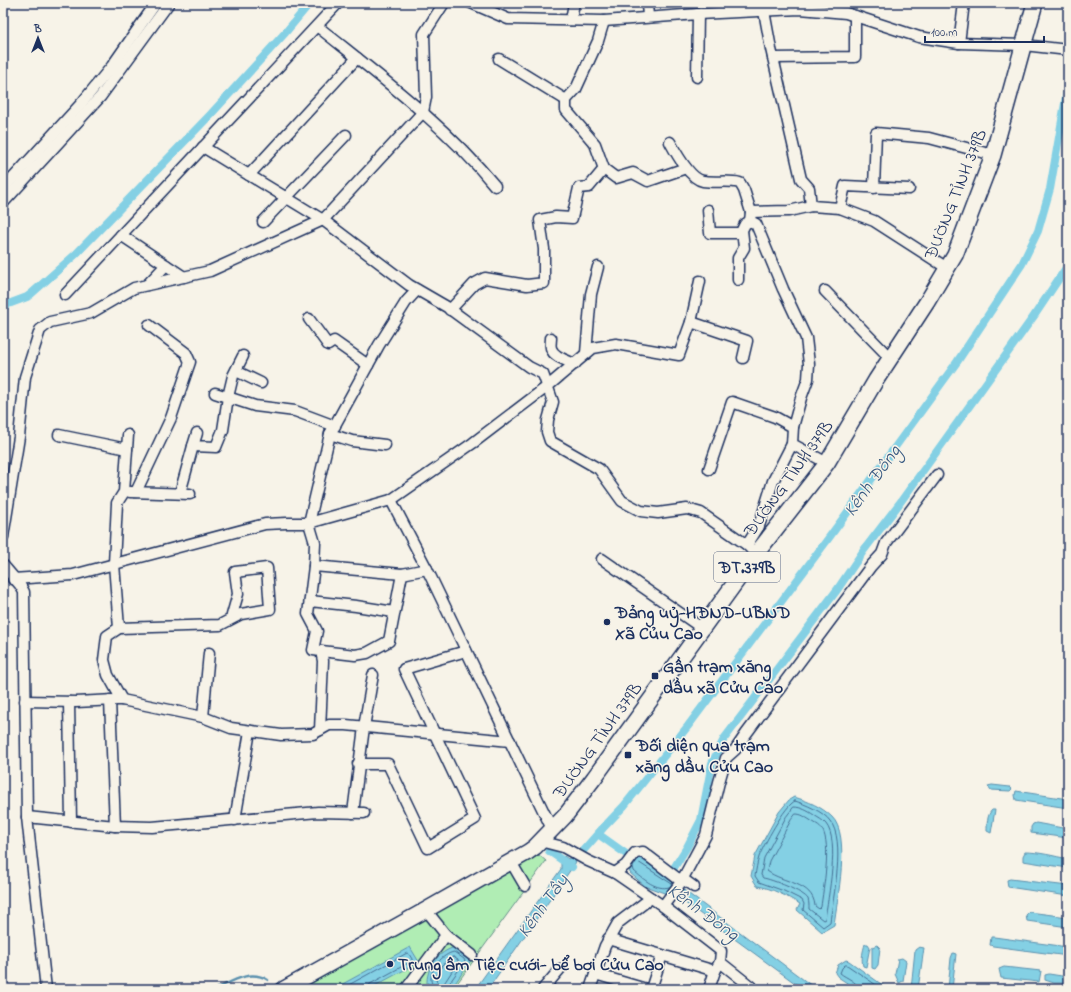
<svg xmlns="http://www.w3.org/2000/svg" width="1071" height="992" font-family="'Indie Flower',sans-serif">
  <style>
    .green { fill: #b0edb4; stroke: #668e89 }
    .water { fill: #84d0e4; stroke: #5a90ae }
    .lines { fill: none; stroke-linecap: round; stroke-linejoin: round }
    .shore { stroke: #456f94; stroke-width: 1 }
    .stream { stroke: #5a90ae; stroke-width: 2.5 }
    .canal { stroke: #84d0e4; stroke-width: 8 }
    .minor-casing { stroke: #1b2f5e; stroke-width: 13 }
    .primary-casing { stroke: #1b2f5e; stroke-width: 18 }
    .minor { stroke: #f7f3e8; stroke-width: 10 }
    .primary { stroke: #f7f3e8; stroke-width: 15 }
    .poi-dot { fill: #1b2f5e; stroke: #f7f3e8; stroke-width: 1.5 }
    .labels { text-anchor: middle; stroke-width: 3; stroke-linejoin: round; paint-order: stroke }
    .shield { fill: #f7f3e8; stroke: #5d6a87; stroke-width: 1 }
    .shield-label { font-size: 17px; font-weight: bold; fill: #1b2f5e }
    .street-label { font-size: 18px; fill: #1b2f5e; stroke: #f7f3e8 }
    .poi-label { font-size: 18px; font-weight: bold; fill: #1b2f5e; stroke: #f7f3e8; text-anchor: start }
    .water-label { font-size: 19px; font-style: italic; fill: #355780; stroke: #f7f3e8 }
  </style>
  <rect width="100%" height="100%" fill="#f7f3e8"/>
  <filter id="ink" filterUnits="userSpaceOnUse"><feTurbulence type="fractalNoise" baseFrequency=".025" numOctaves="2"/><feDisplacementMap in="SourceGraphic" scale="8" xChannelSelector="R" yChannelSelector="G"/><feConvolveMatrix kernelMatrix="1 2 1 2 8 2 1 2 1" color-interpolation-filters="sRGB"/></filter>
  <g filter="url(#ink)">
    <polygon class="green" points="539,855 546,861 453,989 299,989"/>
    <g class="water">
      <polygon points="992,785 1010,787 1012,789 1010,791 991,790 988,786"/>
      <polygon points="1016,791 1068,799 1068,808 1016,800 1015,795"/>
      <path d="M 794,797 C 808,801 822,807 832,817 C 851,835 837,900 834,925 L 822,932 L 797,910 L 800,904 C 786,896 772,888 757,886 L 751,876 L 755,856 L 779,812 L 789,800 Z"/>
      <path d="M 992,810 L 995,810 L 991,833 L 987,831 C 987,824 987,815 992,810 Z"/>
      <polygon points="1036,823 1068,829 1068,838 1031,833 1031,827 1033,824"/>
      <path d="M 1025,852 C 1039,852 1054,856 1068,859 L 1068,868 L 1023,861 L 1023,856 Z"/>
      <polygon points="635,855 677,882 685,891 816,989 803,989 669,891 667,894 645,886 630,873 629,867"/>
      <polygon points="564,856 568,859 572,857 576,862 488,989 475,989 561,869 561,861"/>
      <polygon points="1010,879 1068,886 1068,896 1008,887 1007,880"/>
      <polygon points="1029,912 1068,917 1068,927 1027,921 1026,915"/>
      <polygon points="991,937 994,937 1068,947 1068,956 993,946 990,945"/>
      <path d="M 865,944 L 868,944 L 870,947 L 866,967 L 863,966 C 861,958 863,951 865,944 Z"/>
      <polygon points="877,945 880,948 878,965 875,969 872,968 872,947"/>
      <polygon points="410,947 419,962 369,989 341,989 339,986"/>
      <path d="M 455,947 L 472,959 L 451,989 L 433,989 L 427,985 C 426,967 438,952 455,947 Z"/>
      <polygon points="919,947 924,948 918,989 911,989 915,950"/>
      <polygon points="953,953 956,954 952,989 948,989 951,958"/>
      <polygon points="902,958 906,961 903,981 899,983 895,974 898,959"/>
      <polygon points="846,960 849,961 888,989 856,989 838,977 835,973 838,965"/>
      <polygon points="1004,967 1041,971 1039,982 1001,978 999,969"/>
      <polygon points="1049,974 1068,977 1068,983 1054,983 1045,980 1045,975"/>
    </g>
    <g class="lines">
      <g class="shore">
        <path d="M 795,801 C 805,804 824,812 830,821 C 846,840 833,898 830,922 L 823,927 L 803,910 L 804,904 L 802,900 L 784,891 L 759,882 L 755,876 C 756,870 757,863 759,857 C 763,846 785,805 795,801 Z"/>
        <path d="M 794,807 C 801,807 808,811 814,815 C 818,818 823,820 826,824 C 840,841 828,897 825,919 L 823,920 L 809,909 C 809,906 809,902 808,899 C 804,892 771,879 763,878 L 761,875 L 764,858 L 786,817 Z"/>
        <path d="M 796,814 C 802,814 805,817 810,820 C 814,823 820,825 822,829 C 832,845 823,889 821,907 L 819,909 L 815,906 C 813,882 783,883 767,871 L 769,861 L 791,820 Z"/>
        <path d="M 669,887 C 657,891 643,879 634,871 L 633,867 L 636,862 L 638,862 L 672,884"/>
        <path d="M 453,957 L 458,960 L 458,962 L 443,985 L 440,986 L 436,980 C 438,969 444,962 453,957 Z"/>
        <polyline points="344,989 345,987 407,953 409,954 412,959 412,961 370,984 368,989"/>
        <path d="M 435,989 C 434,985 431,984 431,980 C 430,968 443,954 454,952 L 464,959 L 465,961 L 448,985 L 448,989"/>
        <path d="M 859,989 C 857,981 846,978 840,973 L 842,968 L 845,965 L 847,965 L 882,989"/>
      </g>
      <path class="stream" d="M 216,989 C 233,981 250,969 268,980"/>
      <g class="canal">
        <polyline points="3,306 27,297 31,294 76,254 211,114 285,33 310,3"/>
        <polyline points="598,834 636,861"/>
        <polyline points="551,848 549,851 572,867"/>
        <polyline points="581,853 603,828 624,806 688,726 828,539 957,362 1022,264 1038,231 1050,189 1068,86"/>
        <polyline points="672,871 687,847 701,820 712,763 724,739 837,590 864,550 899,504 1034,316 1068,265"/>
      </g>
      <g class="minor-casing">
        <g id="minor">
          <polyline points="471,3 508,19 604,21 698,14 800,9 846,13 919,37 959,43 1024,45 1068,50"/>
          <polyline points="647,3 648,17"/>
          <polyline points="764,3 764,11 771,49 801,179 809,188 811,206"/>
          <polyline points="571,20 574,3"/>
          <polyline points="604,21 598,41 576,89 566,100 566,110 595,144 604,169 616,178 633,173 648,181 686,168"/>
          <path d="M 317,26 C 379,76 444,124 495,186"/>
          <polyline points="959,43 964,3"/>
          <polyline points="773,58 855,57 855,16"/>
          <polyline points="499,59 566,100"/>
          <polyline points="697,77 698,14"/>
          <path d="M 670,142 C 676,153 690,179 703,181 C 716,183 728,180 740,183 L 744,190 L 751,212 L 789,211 L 811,206 L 840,208 L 874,221 L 947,268"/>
          <polyline points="203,147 323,220 409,285 447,307 529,367 543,374 553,402 548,420 547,432 550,441 599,469 622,501 641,511 658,513 687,509 701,513 747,545 756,554"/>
          <polyline points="249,175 357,58"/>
          <polyline points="874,188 876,133 929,138 993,155"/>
          <polyline points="3,189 80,105 112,66 156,3"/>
          <polyline points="3,203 101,96 169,3"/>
          <polyline points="840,208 845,186 909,189"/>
          <polyline points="708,210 710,233 742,233"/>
          <polyline points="751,212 750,221 756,224 783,289 806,338 809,364 808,379 801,398 793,427"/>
          <polyline points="263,222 346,135"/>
          <polyline points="121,235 184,277"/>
          <polyline points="738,280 738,258 744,248 742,230 745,224 750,221"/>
          <polyline points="147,285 166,265"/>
          <polyline points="825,291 890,358"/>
          <polyline points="65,295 338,3"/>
          <polyline points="450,310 474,284 485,278 527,285 544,283 544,249 540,220 556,217 572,218 579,188 589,187 604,169"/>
          <polyline points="309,319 328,345 334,341 368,365"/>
          <polyline points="691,322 700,281"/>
          <path d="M 551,338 C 551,341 550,345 551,348 C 553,357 568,361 575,364"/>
          <polyline points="586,353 591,294 598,267"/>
          <polyline points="236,371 261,383"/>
          <polyline points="215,393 255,406 295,411 335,426"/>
          <polyline points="197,433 193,446 216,447 223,430 228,397 233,376 243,356"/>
          <polyline points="330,434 352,441 385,445"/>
          <polyline points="59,435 127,449"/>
          <polyline points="709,469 732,402 775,417 793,427 792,444 827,463"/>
          <polyline points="130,492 190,494"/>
          <polyline points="136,492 171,418 190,362 186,353 149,325"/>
          <polyline points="180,493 193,446"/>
          <polyline points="391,500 427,569 552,829"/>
          <polyline points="3,537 19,437 25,377 40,330 50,322 91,313 134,288 210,271 323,220 423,112 426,97 424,34 444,3"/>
          <polyline points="747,545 759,526 773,481 792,444"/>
          <polyline points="602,559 703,629"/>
          <polyline points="3,565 20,585 24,592 27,817 46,989"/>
          <polyline points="314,566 402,574 427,569"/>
          <polyline points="402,574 389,641 367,653 355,655 313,650 317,631 308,614 314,566 315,543 309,523 330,434 379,345 406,302 417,290"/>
          <polyline points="13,579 73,575 265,524 287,523 309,523 391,500 473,443 548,386 593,348 616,344 679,355 691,322 747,341 743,358"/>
          <polyline points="310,601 356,606 394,612"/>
          <polyline points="119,628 220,625 241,614 270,609 267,568 235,572 238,594 232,615"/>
          <polyline points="110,700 115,826"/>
          <polyline points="122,700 108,675 104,660 107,636 119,628 114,564 117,503 124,492 128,435"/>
          <polyline points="25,701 76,702 115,700 122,700 203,717 231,728 281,735 313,734 329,725 346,725 510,741"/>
          <polyline points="69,702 71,822"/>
          <polyline points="203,717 209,653"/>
          <polyline points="320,730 323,661 321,651"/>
          <polyline points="358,764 388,764 428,848 475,819 404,669 466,651"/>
          <polyline points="353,813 364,727 373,675"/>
          <polyline points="27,817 115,826 152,827 318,812 364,813"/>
          <polyline points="235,820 250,731"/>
          <polyline points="540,841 563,847 588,861 615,873 663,906 721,951 720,962"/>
          <polyline points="511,862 525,886"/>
          <polyline points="615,873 626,865 635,853 643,852 677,878 683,879 694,887"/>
          <polyline points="663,906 681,882 706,835 719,782 726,758 735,750 746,734 871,566 882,554 886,543 937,475"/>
          <polyline points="446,935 472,955"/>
          <polyline points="608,939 715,971 720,962 754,989"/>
          <polyline points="595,974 646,989"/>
          <polyline points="406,989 446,935 426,910"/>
          <polyline points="543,989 560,969"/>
          <polyline points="590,989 605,946 618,923 651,898"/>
          <polyline points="651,989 662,955"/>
          <polyline points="709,989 715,971"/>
        </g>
      </g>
      <g class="primary-casing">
        <polyline id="primary" points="284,989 426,910 528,852 535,847 565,816 594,778 756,554 827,463 876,380 927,302 955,255 993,155 1035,3"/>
      </g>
      <use href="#minor" class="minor"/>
      <use href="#primary" class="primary"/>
    </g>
  </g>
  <g class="poi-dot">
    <circle cx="607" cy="622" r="4"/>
    <rect x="651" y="672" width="8" height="8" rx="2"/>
    <rect x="624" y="751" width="8" height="8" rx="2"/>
    <circle cx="390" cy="964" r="4"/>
  </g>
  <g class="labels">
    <rect class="shield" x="714" y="552" width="66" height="30" rx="3"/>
    <g class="shield-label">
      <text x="747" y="573">ĐT.379B</text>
    </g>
    <g class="street-label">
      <text transform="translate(955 194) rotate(-68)" y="6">ĐƯỜNG TỈNH 379B</text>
      <text transform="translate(788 478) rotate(-54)" y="6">ĐƯỜNG TỈNH 379B</text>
      <text transform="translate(597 740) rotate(-54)" y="6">ĐƯỜNG TỈNH 379B</text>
    </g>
    <g class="poi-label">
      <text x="615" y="618">Đảng uỷ-HĐND-UBND<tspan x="615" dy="21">Xã Củu Cao</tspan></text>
      <text x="663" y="672">Gần trạm xăng<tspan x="663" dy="21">dầu xã Cửu Cao</tspan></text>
      <text x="636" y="751">Đối diện qua trạm<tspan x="636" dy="21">xăng dầu Cửu Cao</tspan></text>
      <text x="398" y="970">Trung âm Tiệc cưới- bể bơi Cửu Cao</text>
    </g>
    <g class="water-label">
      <text transform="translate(871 480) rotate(-54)" y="7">Kênh Đông</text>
      <text transform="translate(542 905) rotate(-54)" y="7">Kênh Tây</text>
      <text transform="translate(704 911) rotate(36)" y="7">Kênh Đông</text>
    </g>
  </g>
  <rect width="1071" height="992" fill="none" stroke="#f7f3e8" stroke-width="16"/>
  <rect x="8" y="8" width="1055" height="976" fill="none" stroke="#1b2f5e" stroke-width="1.5" filter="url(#ink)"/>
  <g transform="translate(38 38)" stroke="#f7f3e8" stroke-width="3" paint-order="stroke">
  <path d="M0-3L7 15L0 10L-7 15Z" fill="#1b2f5e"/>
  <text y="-6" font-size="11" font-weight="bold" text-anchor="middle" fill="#1b2f5e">B</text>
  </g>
  <path d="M925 36v6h119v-6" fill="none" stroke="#1b2f5e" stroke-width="2"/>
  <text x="931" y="36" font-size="12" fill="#1b2f5e" stroke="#f7f3e8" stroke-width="3" paint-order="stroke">100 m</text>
</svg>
